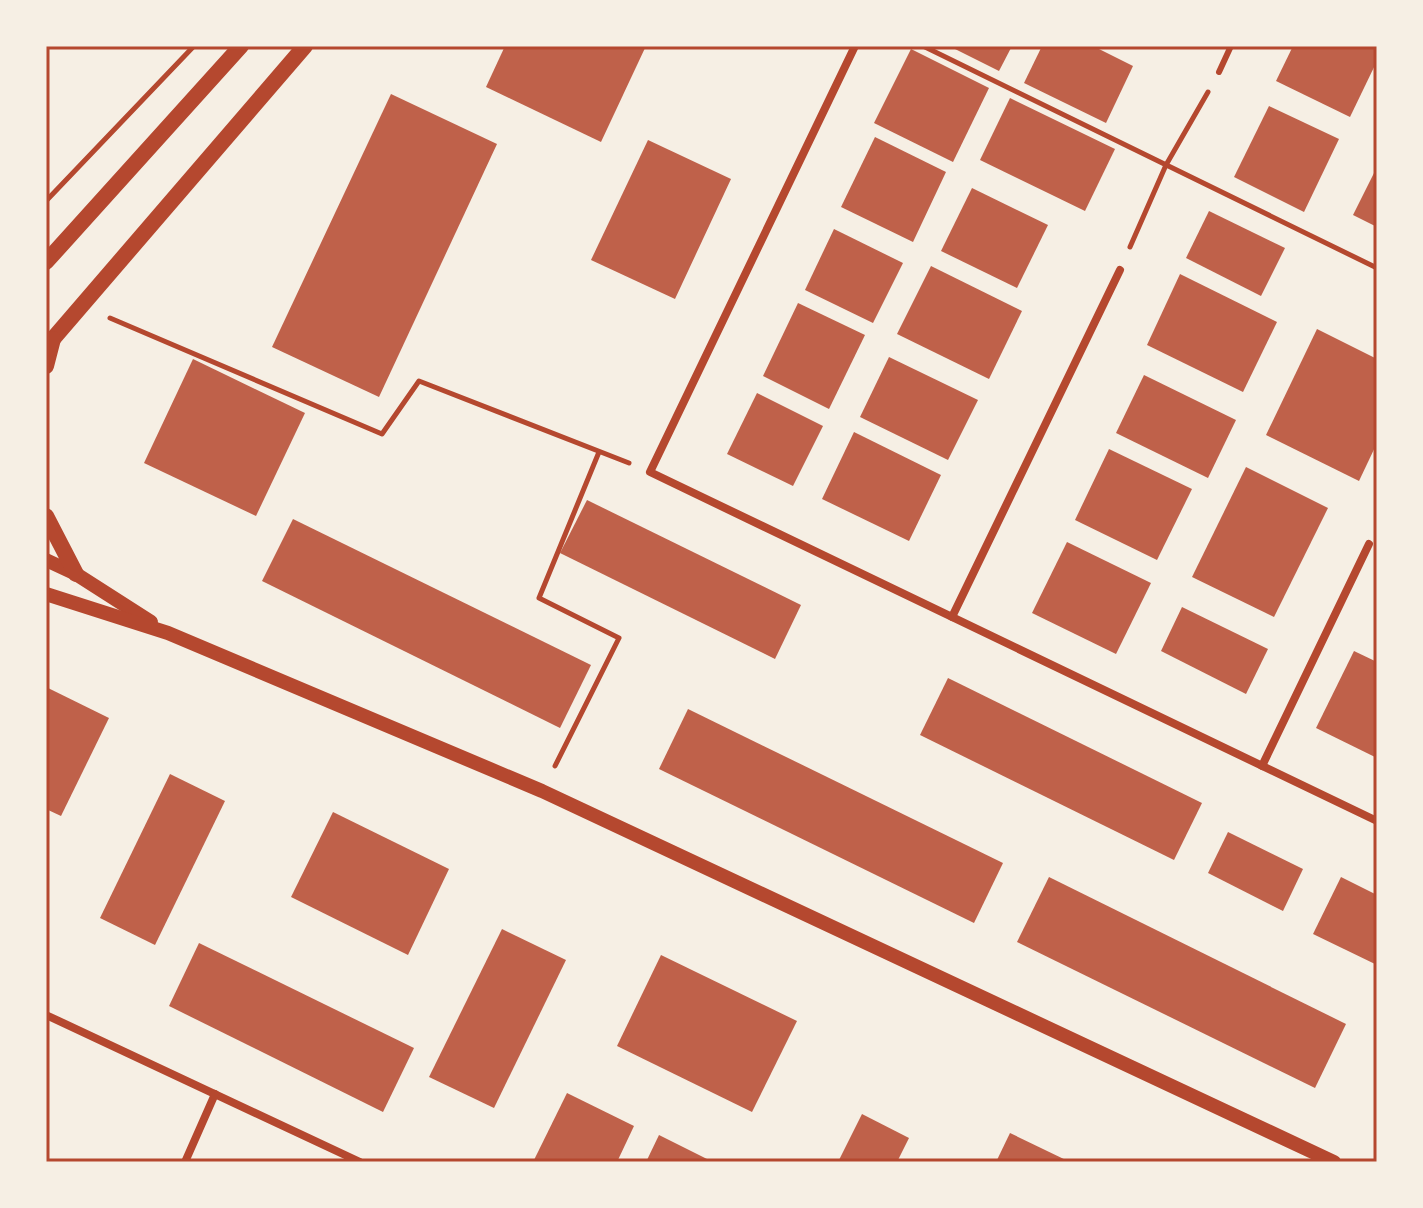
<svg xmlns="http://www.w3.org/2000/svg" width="1423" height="1208" font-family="'PT Sans Narrow',sans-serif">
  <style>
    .building { fill: #bf614a }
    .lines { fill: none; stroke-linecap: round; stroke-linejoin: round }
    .path { stroke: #b5482f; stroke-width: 5 }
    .service { stroke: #b5482f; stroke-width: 6 }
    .minor { stroke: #b5482f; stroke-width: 8 }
    .tertiary { stroke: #b5482f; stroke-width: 14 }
    .secondary { stroke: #b5482f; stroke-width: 16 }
    .neatline { fill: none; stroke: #b5482f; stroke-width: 3 }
  </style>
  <rect width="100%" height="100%" fill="#f6efe4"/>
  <g class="building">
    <polygon points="505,46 641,46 645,48 601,142 486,87"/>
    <polygon points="949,46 1012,46 999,71"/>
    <polygon points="1042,46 1093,46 1133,66 1106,123 1024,83"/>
    <polygon points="1293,46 1377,46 1377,61 1350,117 1276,81"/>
    <polygon points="911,49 989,88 953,162 874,123"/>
    <polygon points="391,94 497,144 379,397 272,347"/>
    <polygon points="1010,98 1115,149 1085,211 980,160"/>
    <polygon points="1269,106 1339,139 1304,212 1234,177"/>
    <polygon points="875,137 946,172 913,242 841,207"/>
    <polygon points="648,140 731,179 675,299 591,260"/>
    <polygon points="1377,167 1377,227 1353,215"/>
    <polygon points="972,188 1048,225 1017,288 941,251"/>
    <polygon points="1209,211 1285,248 1261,296 1186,258"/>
    <polygon points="834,229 903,263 873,323 805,290"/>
    <polygon points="931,266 1022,311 989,379 897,334"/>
    <polygon points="1180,274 1277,322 1243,392 1147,345"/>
    <polygon points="798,303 865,335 829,409 763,376"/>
    <polygon points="1317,329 1377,359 1377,443 1359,481 1266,435"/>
    <polygon points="889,357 978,400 948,460 860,417"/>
    <polygon points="193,359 305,413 256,516 144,463"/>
    <polygon points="1144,375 1236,420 1208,478 1116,433"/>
    <polygon points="757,393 823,426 793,486 727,454"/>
    <polygon points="854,432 941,475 909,541 822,499"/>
    <polygon points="1109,449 1192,489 1157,560 1075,520"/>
    <polygon points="1246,467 1328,508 1274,617 1192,577"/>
    <polygon points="587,500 801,605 775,659 560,553"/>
    <polygon points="293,519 591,665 560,728 262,581"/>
    <polygon points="1067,542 1151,583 1116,654 1032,613"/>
    <polygon points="1182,607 1268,649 1246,694 1161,651"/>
    <polygon points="1354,651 1377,662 1377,758 1316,728"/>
    <polygon points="948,678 1202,803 1174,860 920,735"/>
    <polygon points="46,687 109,718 61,816 46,809"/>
    <polygon points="688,709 1003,863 974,923 659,769"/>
    <polygon points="170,774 225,801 155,945 100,918"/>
    <polygon points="333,812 449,869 408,955 291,897"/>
    <polygon points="1228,832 1303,869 1283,911 1208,873"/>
    <polygon points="1049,877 1346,1024 1315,1088 1017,942"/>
    <polygon points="1341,877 1377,895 1377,965 1313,934"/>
    <polygon points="502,929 566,960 494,1108 429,1077"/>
    <polygon points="199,943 414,1048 383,1112 169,1006"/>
    <polygon points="661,955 797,1021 752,1112 617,1046"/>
    <polygon points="567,1093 634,1126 617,1162 533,1162"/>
    <polygon points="862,1114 909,1138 897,1162 838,1162"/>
    <polygon points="1010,1133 1070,1162 996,1162"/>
    <polygon points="659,1135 713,1162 646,1162"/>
  </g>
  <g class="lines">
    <g class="path">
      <polyline points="923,46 1377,268"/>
      <polyline points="46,201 194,46"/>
      <polyline points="1130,247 1166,165 1208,92"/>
      <polyline points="110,318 382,434 419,381 629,463"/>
      <polyline points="555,766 619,638 539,598 599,452"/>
    </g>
    <polyline class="service" points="1219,72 1231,46"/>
    <g class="minor">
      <polyline points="855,46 650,472 1377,821"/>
      <polyline points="952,617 1120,270"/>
      <polyline points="1262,766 1369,544"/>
      <polyline points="46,1015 360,1162"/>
      <polyline points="185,1162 215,1094"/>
    </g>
    <g class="tertiary">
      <polyline points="46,560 76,574 151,622"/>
      <polyline points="46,594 168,633 542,791 1334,1162"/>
    </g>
    <g class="secondary">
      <polyline points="46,262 241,46"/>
      <polyline points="46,347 305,46"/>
      <polyline points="46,366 53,339"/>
      <polyline points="46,516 76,574"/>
    </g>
  </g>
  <rect width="1423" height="1208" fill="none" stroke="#f6efe4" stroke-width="96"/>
  <rect x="48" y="48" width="1327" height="1112" class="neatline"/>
</svg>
